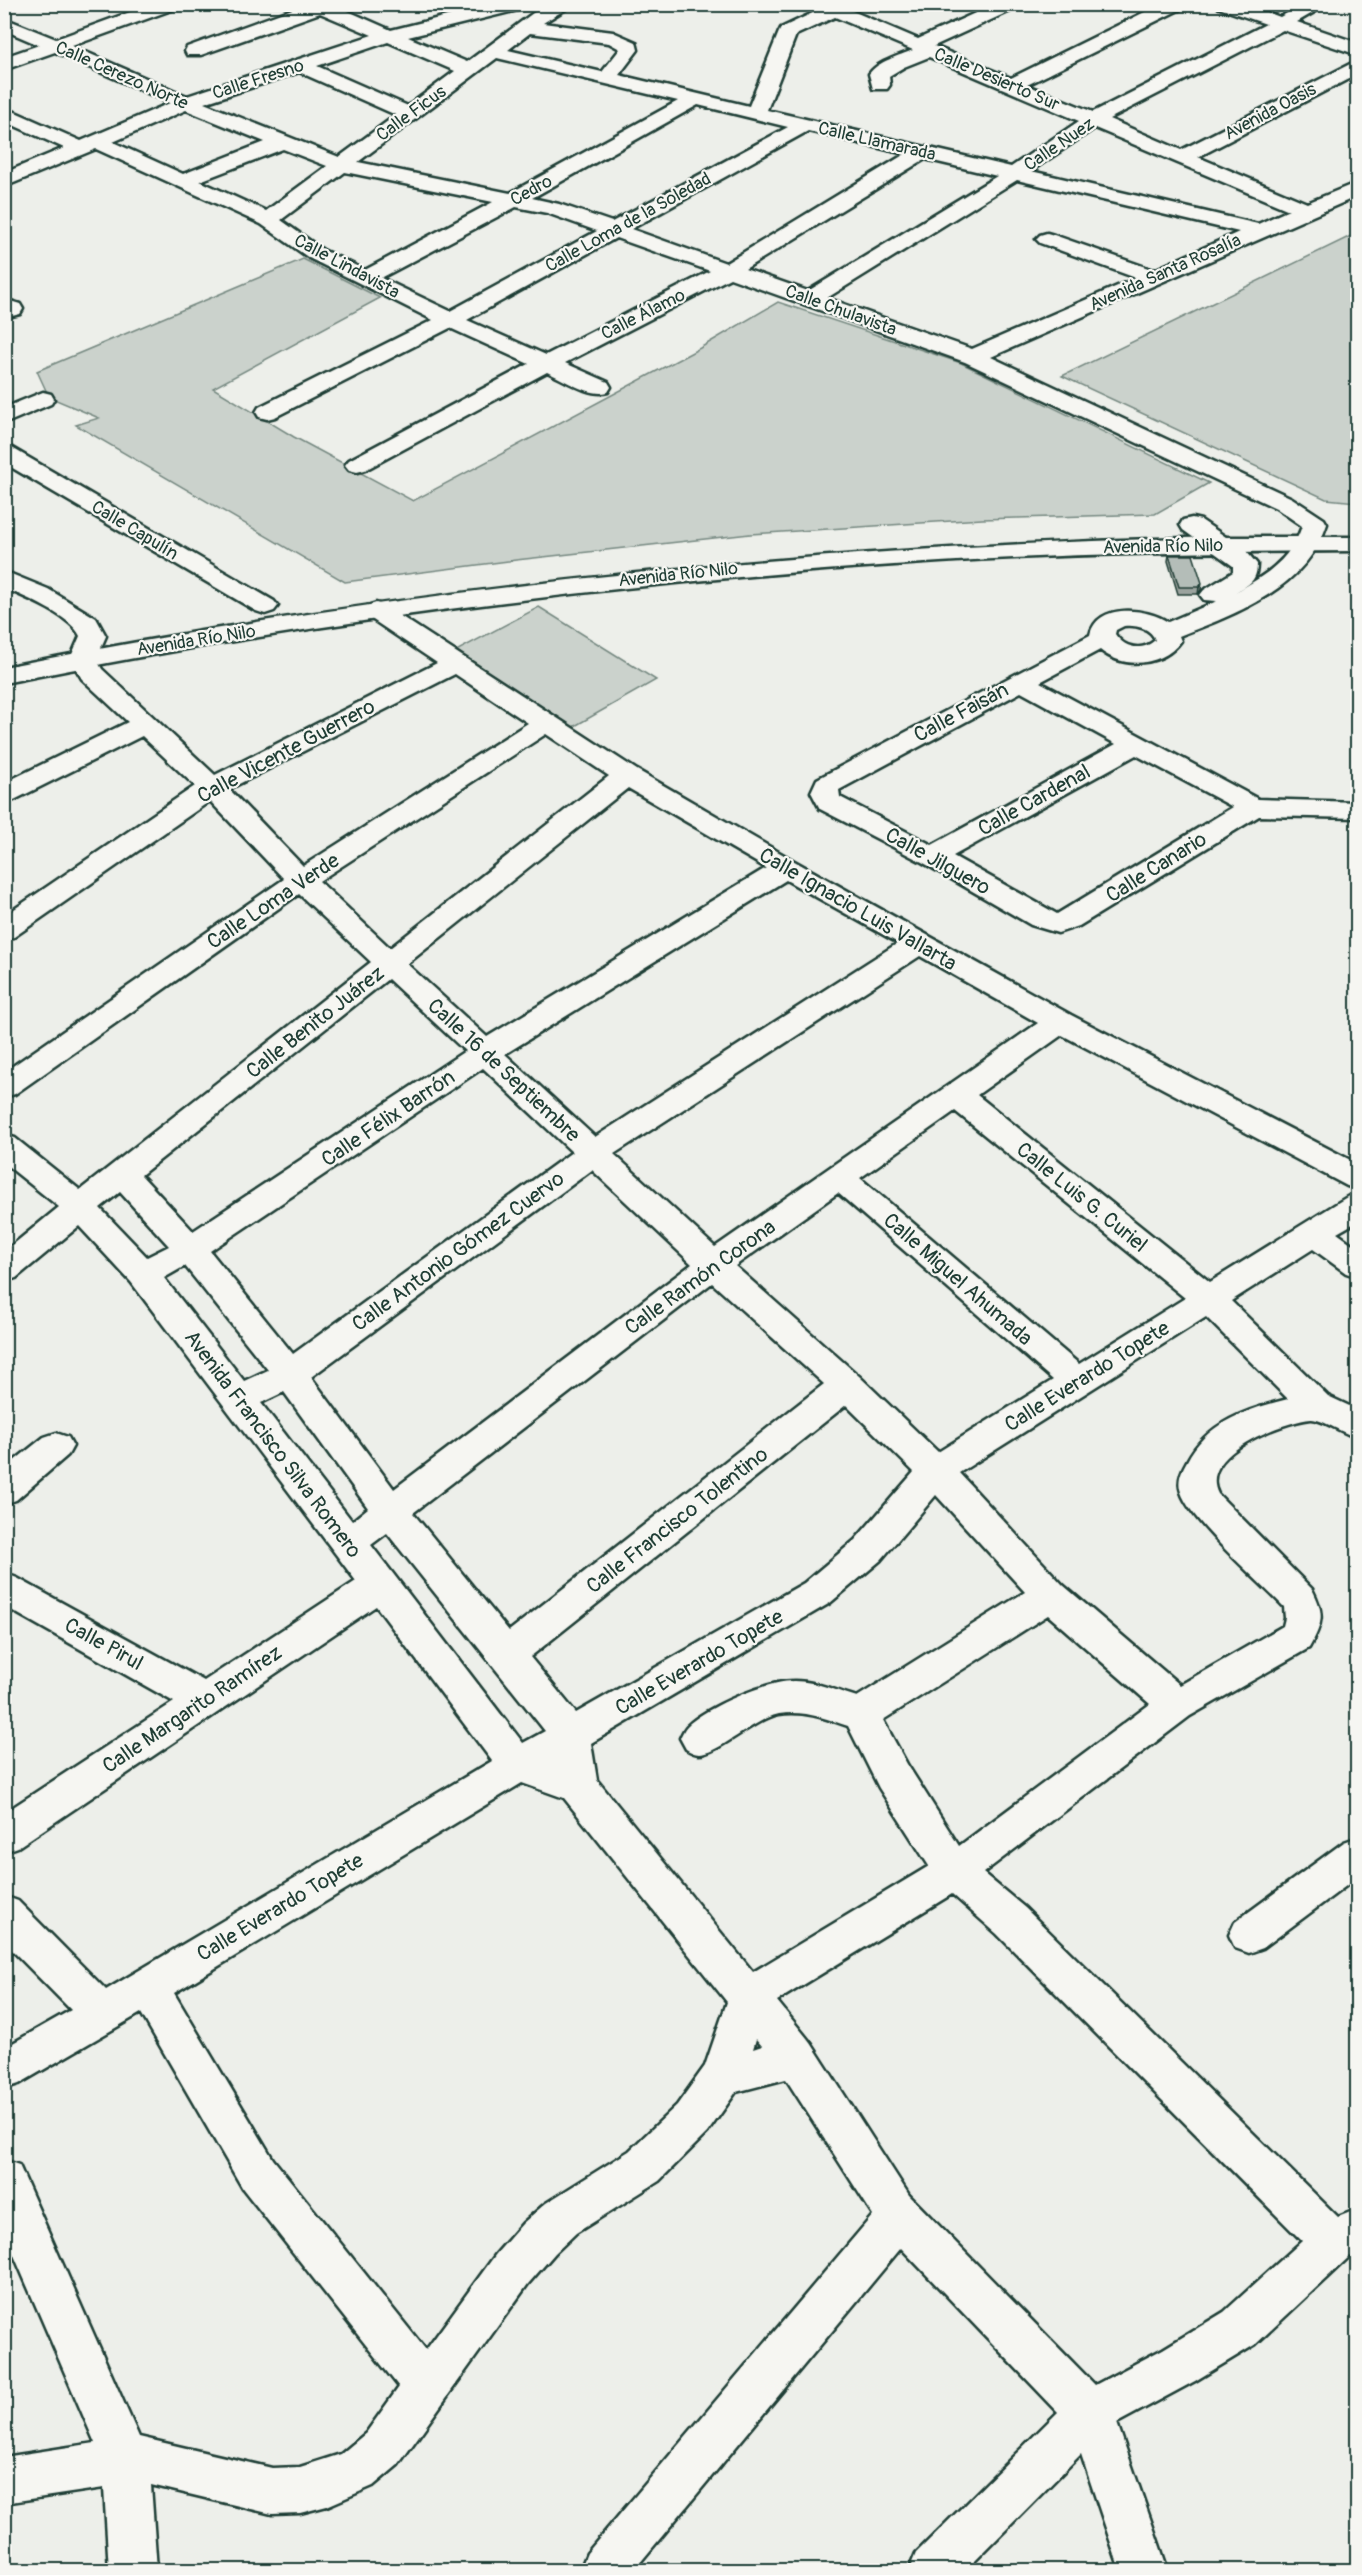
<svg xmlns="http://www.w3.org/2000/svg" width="1362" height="2575" font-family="Pangolin,sans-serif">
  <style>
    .green { fill: #cbd2cc; stroke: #758880; stroke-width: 1.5 }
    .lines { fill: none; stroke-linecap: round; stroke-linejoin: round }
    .minor-casing { stroke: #1f3d34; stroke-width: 5 }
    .major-casing { stroke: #1f3d34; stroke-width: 5 }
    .minor { fill: #f6f6f2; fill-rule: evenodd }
    .major { fill: #f6f6f2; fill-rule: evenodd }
    .wall { fill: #9ba39e; stroke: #1f3d34; stroke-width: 1.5 }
    .shaded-wall { fill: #7e8481; stroke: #1f3d34; stroke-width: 1.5 }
    .building { fill: #b4bdb8; stroke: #1f3d34; stroke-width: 1.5 }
    .labels { text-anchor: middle; stroke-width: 4.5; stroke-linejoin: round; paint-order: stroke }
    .far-street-label { font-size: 18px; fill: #1f3d34; stroke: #f6f6f2 }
    .street-label { font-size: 21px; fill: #1f3d34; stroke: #f6f6f2 }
  </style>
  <rect width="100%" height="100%" fill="#edefea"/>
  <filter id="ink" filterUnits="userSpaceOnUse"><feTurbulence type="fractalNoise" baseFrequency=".0167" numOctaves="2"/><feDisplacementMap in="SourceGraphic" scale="12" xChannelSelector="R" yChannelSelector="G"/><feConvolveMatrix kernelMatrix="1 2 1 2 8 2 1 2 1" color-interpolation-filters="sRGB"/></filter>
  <g filter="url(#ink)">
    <g class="green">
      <polygon points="1357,233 1357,502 1326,499 1062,376"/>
      <polygon points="303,259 380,298 213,388 294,437 413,501 700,348 778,302 961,363 1209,483 1155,514 982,519 750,534 516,560 345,582 76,425 99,418 49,397 37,371"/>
      <polygon points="539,607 656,680 573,727 456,651"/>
    </g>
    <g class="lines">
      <g class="minor-casing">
        <g id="minor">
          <path d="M 152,4 L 180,4 L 177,8 L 72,46 L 187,96 L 372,35 L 320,13 L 201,55 L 187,55 L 185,51 L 187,47 L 306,4 L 332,4 L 391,30 L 495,4 L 529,4 L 526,8 L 408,37 L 467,62 L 533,13 L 550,4 L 574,4 L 543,23 L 613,32 L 636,42 L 638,50 L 619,75 L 749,106 L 779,32 L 781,28 L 819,10 L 811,4 L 855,4 L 850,10 L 918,39 L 995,4 L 1020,4 L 1017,8 L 934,46 L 1011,78 L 1161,4 L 1186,4 L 1183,8 L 1027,85 L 1093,112 L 1266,24 L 1219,8 L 1216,4 L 1244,4 L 1280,17 L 1304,4 L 1328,4 L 1297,22 L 1358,43 L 1358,55 L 1283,30 L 1109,119 L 1181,150 L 1358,60 L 1358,74 L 1198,157 L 1307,203 L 1358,182 L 1358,196 L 991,357 L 1292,498 L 1324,519 L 1327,524 C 1307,587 1237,614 1179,636 L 1181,641 C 1163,666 1124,670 1100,650 L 1040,682 L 1258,799 L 1358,802 L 1358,818 L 1259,816 L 1079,926 L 1058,933 L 1031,925 L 922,862 L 820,809 L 811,792 L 817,779 L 1090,635 C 1097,602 1147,608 1168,622 L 1217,601 L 1204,600 L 1200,595 L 1204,590 L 1233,572 L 1233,566 L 1183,530 L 1180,525 L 1183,520 L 1192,518 L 1201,520 L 1245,550 L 1257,564 C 1257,583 1247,585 1232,594 C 1262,578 1291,560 1302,526 L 1276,508 L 965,362 L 730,278 L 565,363 L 608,382 L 611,387 L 608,392 C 589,397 565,380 547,372 L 365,470 L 357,472 L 349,470 L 345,465 L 349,460 L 529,364 L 450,328 L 275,417 L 267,419 L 259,417 L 256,412 L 259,407 L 433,320 L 309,258 L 261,224 L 96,149 L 4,187 L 4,173 L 64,148 L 4,121 L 4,107 L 81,141 L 170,103 L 55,52 L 4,70 L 4,57 L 39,45 L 4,30 L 4,18 L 56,39 ZM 835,17 L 913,50 C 899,56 878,61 869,74 L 873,89 L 887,89 L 890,85 L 889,76 L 904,67 L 929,57 L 1079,121 L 1011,167 L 767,110 L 796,35 ZM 530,33 L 609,43 L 620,49 L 602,72 L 508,50 ZM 388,42 L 455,71 L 408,106 L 317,66 ZM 497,58 L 678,101 L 510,193 L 358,162 ZM 299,72 L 396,115 L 339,157 L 204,103 ZM 698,105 L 788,127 L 612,222 L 559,204 L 532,198 ZM 186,110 L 265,142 L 183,174 L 113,142 ZM 1095,128 L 1289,210 L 1258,224 L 1031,171 ZM 808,131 L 905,154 L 726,263 L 631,229 ZM 283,149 L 327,166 L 266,211 L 200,181 ZM 925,159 L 997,176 L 808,291 L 745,269 ZM 345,172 L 493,202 L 365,270 L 323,250 L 281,220 ZM 1017,180 L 1239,232 L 1154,270 L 1054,235 L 1047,233 L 1040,235 L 1036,239 L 1040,243 L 1136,278 L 972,349 L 827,298 ZM 516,207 L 547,213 L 597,231 L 450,311 L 381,278 ZM 616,238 L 710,271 L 546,355 L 467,320 ZM 1124,626 C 1136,625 1151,628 1155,640 C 1142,652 1124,648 1115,634 L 1116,630 ZM 1021,692 L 1116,744 L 932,845 L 840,797 L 839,790 ZM 1136,755 L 1233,807 L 1057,914 L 953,856 Z"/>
          <polygon points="4,299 20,304 23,309 20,314 12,316 4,314"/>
          <polygon points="43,392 51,394 54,399 51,404 4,424 4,408"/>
          <polygon points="4,446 12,448 274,601 278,606 274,611 265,614 256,611 4,463"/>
          <path d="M 4,571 L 48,589 L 96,618 L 106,636 L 96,659 L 102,669 L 215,775 L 437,663 L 367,616 L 363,611 L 367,606 L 376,603 L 385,606 L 637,770 L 796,862 L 1071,1015 L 1358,1164 L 1358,1189 L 1347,1186 L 1062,1035 L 977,1095 L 1210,1282 L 1347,1197 L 1358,1194 L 1358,1221 L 1337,1233 L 1358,1248 L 1358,1277 L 1346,1273 L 1313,1249 L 1231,1301 L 1328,1396 L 1358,1410 L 1358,1438 C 1346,1435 1320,1418 1311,1419 C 1282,1422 1197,1454 1218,1494 L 1312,1589 C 1325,1614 1323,1623 1309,1648 L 1190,1716 L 983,1873 L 1025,1908 L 1338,2217 L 1358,2209 L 1358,2253 L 1349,2257 L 1256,2344 L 1195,2381 L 1117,2423 L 1168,2570 L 1120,2570 L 1081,2454 L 966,2570 L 909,2570 L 916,2553 L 1058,2412 L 901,2248 L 634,2570 L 580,2570 L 587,2553 L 873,2215 L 786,2079 L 736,2092 L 707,2133 L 659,2181 L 576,2233 L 555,2253 L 528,2284 L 398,2465 L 373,2486 L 327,2506 L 300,2513 L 272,2514 L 151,2485 L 157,2570 L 109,2570 L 104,2488 L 4,2503 L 4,2457 L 95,2443 L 4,2232 L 4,2160 L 19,2165 L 139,2437 L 272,2468 L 300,2467 L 341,2454 L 366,2433 L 399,2387 L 243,2189 L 141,2013 L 19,2084 L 4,2089 L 4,2048 L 71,2010 L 4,1942 L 4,1896 L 18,1901 L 106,1990 L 492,1761 L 376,1606 L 18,1847 L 4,1852 L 4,1813 L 174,1702 L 4,1606 L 4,1573 L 17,1578 L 204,1681 L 356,1581 L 131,1282 L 79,1226 L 16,1278 L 4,1282 L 4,1252 L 59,1207 L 4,1163 L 4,1135 L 15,1138 L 80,1190 L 371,962 L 299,894 L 15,1094 L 4,1097 L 4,1072 L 284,879 L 210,801 L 14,937 L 4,939 L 4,916 L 195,786 L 142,736 L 14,800 L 4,802 L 4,783 L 128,722 L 82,679 L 70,659 L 80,636 C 71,616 25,597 4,588 ZM 455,674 L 528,723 L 303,866 L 229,789 ZM 546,734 L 609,776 L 390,948 L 319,881 ZM 628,788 L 766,868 L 487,1037 L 407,964 ZM 786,880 L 898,943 L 595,1137 L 505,1054 ZM 920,956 L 1038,1023 L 715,1247 L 614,1154 ZM 388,979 L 465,1051 L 193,1231 L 141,1175 ZM 483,1068 L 572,1152 L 293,1354 L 210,1251 ZM 955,1111 L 1185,1298 L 1079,1364 L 860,1178 ZM 592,1170 L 692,1264 L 394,1489 L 311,1377 ZM 120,1192 L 169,1246 L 147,1257 L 100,1208 ZM 838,1193 L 1053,1380 L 938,1452 L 859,1376 L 735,1266 ZM 185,1266 L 268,1370 L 244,1381 L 164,1278 ZM 712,1283 L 824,1384 L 509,1631 L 413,1513 ZM 1206,1317 L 1288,1399 C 1248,1409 1207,1422 1187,1461 C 1181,1471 1177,1481 1181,1492 C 1191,1522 1259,1581 1284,1607 L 1285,1618 L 1283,1626 L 1180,1685 L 1063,1585 L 959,1473 ZM 284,1392 L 368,1508 L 352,1521 L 261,1403 ZM 846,1405 L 914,1472 L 855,1540 L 804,1583 L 576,1713 L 530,1657 ZM 936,1495 L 1025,1592 L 857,1697 C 836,1691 816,1681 794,1681 C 766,1681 707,1707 687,1726 C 684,1729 682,1734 680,1738 L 686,1749 C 689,1751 695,1754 699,1754 C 718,1754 754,1719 779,1714 C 803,1710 825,1718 848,1726 L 879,1788 L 929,1866 L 753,1972 L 597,1780 L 591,1743 L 830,1603 L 881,1560 ZM 387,1533 L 545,1731 L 523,1743 L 371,1545 ZM 1048,1615 L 1150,1704 L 959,1846 L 907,1764 L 883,1720 ZM 522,1783 L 564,1798 L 727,2002 L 705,2066 L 677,2105 L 629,2151 L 546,2203 L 523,2223 L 496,2254 L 426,2350 L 273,2159 L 174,1993 ZM 952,1894 L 997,1934 L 1302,2241 L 1224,2312 L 1163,2349 L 1095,2385 L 909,2195 L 811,2043 L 777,2001 ZM 756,2039 L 762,2046 L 753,2049 Z"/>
          <polygon points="56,1433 68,1437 73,1446 68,1455 16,1500 4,1504 4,1469 44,1437"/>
          <polygon points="1358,1837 1358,1877 1263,1948 1249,1953 1235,1948 1229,1935 1235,1922 1344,1842"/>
        </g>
      </g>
      <g class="major-casing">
        <path id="major" d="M 1219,537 L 1358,537 L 1358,551 C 1218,552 1079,553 940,562 C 626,581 313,621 4,683 L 4,667 C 407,587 809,547 1219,537 Z"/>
      </g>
      <use href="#minor" class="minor"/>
      <use href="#major" class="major"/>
    </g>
    <polygon class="wall" points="1169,555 1201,590 1198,594 1178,594 1168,561"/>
    <polygon class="shaded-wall" points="1202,583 1201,590 1198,594 1199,587"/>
    <polygon class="building" points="1169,555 1193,555 1202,583 1199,587 1179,587"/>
  </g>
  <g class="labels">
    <g class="far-street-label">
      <text transform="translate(122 75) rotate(24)" y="6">Calle Cerezo Norte</text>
      <text transform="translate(258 79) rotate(-18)" y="6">Calle Fresno</text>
      <text transform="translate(997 79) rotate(23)" y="6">Calle Desierto Sur</text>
      <text transform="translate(1270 111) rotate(-28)" y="6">Avenida Oasis</text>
      <text transform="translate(411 113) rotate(-36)" y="6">Calle Ficus</text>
      <text transform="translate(877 141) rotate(13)" y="6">Calle Llamarada</text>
      <text transform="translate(1059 144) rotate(-34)" y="6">Calle Nuez</text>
      <text transform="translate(531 190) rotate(-29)" y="6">Cedro</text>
      <text transform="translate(628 222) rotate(-29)" y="6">Calle Loma de la Soledad</text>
      <text transform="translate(347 266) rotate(28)" y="6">Calle Lindavista</text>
      <text transform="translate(1165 272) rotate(-24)" y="6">Avenida Santa Rosalía</text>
      <text transform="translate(841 310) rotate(20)" y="6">Calle Chulavista</text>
      <text transform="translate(643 314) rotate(-27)" y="6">Calle Álamo</text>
      <text transform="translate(135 530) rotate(31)" y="6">Calle Capulín</text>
      <text transform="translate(1163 546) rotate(-1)" y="6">Avenida Río Nilo</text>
      <text transform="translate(678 574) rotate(-6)" y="6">Avenida Río Nilo</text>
      <text transform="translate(196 640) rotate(-9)" y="6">Avenida Río Nilo</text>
    </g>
    <g class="street-label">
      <text transform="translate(961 712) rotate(-28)" y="7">Calle Faisán</text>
      <text transform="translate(286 751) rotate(-28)" y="7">Calle Vicente Guerrero</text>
      <text transform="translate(1034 800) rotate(-29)" y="7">Calle Cardenal</text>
      <text transform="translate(938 861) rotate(29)" y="7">Calle Jilguero</text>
      <text transform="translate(1156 867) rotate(-32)" y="7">Calle Canario</text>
      <text transform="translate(273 901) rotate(-34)" y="7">Calle Loma Verde</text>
      <text transform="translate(858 909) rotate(30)" y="7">Calle Ignacio Luis Vallarta</text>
      <text transform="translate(315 1022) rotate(-38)" y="7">Calle Benito Juárez</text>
      <text transform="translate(504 1070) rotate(43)" y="7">Calle 16 de Septiembre</text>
      <text transform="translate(388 1118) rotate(-34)" y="7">Calle Félix Barrón</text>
      <text transform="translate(1082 1197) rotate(39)" y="7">Calle Luis G. Curiel</text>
      <text transform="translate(458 1251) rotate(-36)" y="7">Calle Antonio Gómez Cuervo</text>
      <text transform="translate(700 1277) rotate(-36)" y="7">Calle Ramón Corona</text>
      <text transform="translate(958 1279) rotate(41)" y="7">Calle Miguel Ahumada</text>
      <text transform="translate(1087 1376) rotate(-32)" y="7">Calle Everardo Topete</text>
      <text transform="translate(273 1444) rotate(53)" y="7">Avenida Francisco Silva Romero</text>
      <text transform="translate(677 1520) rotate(-38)" y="7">Calle Francisco Tolentino</text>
      <text transform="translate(104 1644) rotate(29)" y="7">Calle Pirul</text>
      <text transform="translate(699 1662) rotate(-30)" y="7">Calle Everardo Topete</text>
      <text transform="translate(192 1709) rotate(-34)" y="7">Calle Margarito Ramírez</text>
      <text transform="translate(280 1907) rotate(-31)" y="7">Calle Everardo Topete</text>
    </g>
  </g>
  <rect width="1362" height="2575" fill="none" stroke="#f6f6f2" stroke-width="24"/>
  <rect x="12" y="12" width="1338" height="2551" fill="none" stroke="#1f3d34" stroke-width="2" filter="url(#ink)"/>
</svg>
